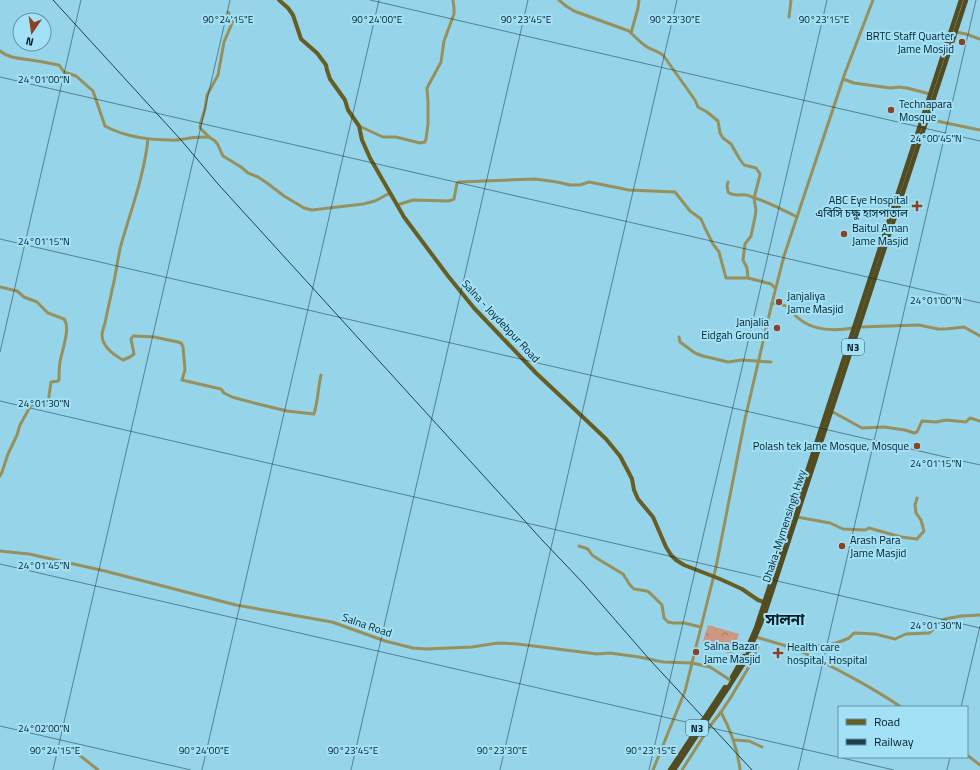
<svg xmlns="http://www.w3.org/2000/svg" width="980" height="770" font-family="'Titillium Web','Noto Sans Bengali',sans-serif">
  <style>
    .forest { fill: url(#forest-crowns) }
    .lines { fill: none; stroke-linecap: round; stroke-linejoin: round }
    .minor { stroke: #97905c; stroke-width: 3 }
    .major { stroke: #665e22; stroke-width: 4 }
    .highway { stroke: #534c21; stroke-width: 4.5 }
    .rail { stroke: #1f404a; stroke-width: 1 }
    .highway-bridge { stroke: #534c21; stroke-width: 4.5 }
    .ticks { fill: none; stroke: #051f27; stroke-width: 1; stroke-opacity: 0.45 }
    .poi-dot { fill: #8a4124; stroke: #a3e1f7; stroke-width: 1.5 }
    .labels { text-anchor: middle; stroke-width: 4; stroke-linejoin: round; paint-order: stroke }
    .shield { fill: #a3e1f7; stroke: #345965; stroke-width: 1 }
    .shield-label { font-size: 10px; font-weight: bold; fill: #051f27 }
    .poi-label { font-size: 11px; fill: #051f27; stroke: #a3e1f7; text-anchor: start }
    .street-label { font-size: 11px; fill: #051f27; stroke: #a3e1f7 }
    .district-label { font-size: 15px; font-weight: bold; fill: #051f27; stroke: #a3e1f7 }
    .ticks-label { font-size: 10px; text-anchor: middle; fill: #051f27; stroke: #a3e1f7; stroke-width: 4; stroke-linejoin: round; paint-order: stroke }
  </style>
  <defs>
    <pattern id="forest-crowns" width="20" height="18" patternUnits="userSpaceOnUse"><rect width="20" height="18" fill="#cd9782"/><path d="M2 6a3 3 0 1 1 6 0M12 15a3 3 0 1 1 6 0" fill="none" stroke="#a47b6a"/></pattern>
  </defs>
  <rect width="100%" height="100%" fill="#96d4ea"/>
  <polygon class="forest" points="708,625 739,634 732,654 702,644"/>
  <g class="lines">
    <g class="minor">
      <path d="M 559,0 L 566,6 L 574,11 L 629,31 C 635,37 641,43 647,47 C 652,50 658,51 663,55 L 695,100 L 698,107 L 707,112 L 718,121 L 720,133 L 723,138 L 731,144 L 739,158 L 744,165 L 756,168 L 760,174 L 759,179 L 754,198 L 756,210 L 755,217 L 751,236 L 745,244 L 743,260 L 747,268 L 748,278 L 771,284 L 775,288"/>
      <polyline points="228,12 233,21 224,42 218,75 207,95 205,109 201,122 200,128 209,137 215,141 218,145 222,154 223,156 241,167 248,173 258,177 267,183 284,196 304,208 312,210 363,204 375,201 390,193"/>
      <polyline points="789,17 791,0"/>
      <polyline points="956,32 966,34 980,39"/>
      <polyline points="631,33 638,8 639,0"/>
      <path d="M 0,51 C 11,60 24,58 37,61 C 44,62 52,64 59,65 L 64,72 L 76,76 L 93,91 L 105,126 C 125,137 149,140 171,140 C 177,141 184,139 190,138 C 196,137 202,137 209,137"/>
      <polyline points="843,79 854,83 890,88 899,87 907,88 930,94"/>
      <polyline points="927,119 980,130"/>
      <polyline points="359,126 383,137 396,137 420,143 425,142 426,139 428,124 428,102 427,88 441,62 444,41 454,14 454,8 453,0"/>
      <path d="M 148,139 C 144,176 131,210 121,245 C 117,260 116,276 112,290 C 110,301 107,312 105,323 C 104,327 102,331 102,335 C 102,346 114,355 123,360 L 130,357 L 134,354 L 131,339 L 133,336 L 134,336 L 154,337 L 178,342 L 181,343 L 183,347 L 185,370 L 182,380 L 212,387 L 221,389 L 224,393 L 232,397 L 258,404 L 287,411 L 314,414 C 318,401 318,388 321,375"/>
      <path d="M 728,182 L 727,186 L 728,192 C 734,197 739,194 746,195 C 748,195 750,196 752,197 C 768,202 782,209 797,217"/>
      <polyline points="397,205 413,200 448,201 452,200 454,199 457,183 459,182 535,179 557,182 570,185 580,185 589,182 629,190 675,192 690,211 701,219 705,228 713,244 719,252 726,278 748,278"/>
      <path d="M 0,287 L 17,291 L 24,297 L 37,302 L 48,313 L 64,319 C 71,328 62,350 60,362 C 59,368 59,374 59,380 L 58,381 L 51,382 L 48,403 L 46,405 L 31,405 L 20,425 L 17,435 L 8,454 L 2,472 L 0,476"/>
      <path d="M 772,303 C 777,304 785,304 790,308 C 793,310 794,315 797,317 C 812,331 835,331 853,328"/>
      <polyline points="859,327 919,325 938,329 946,329 964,327 980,336"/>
      <polyline points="679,337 680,342 695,353 703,356 728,362 742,360 771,362"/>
      <polyline points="831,411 862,428 884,427 905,430 914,433 917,432 922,421 936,422 946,420 966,422 970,418 980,421"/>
      <polyline points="797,517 830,523 843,529 865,530 869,528 901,537 917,539 924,531 921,520 916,513 915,505 917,498"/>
      <polyline points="579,546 588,549 592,555 598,559 623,574 630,585 634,589 647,591 650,593 662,605 664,618 668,622 673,623 684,623 701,627"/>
      <polyline points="0,551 29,554 105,571 236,605 332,622 385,641 413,648 426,649 472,647 498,643 518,644 597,654 610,653 639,657 663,662 692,663 710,667 730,680"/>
      <polyline points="756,637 793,648 829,645 842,641 849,638 854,633 875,634 895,639 906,634 929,633 934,629 939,622 945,619 961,616 980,615"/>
      <path d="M 794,648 C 831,666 867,684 901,707"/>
      <path d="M 721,712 C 731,731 738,749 740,770"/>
      <polyline points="734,740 749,741 762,747"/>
      <polyline points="72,749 98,770"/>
      <polyline points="967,755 980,765"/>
      <polyline points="653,770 685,691 716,567 745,419 772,303 784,256 845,73 873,0"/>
      <polyline points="682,770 710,726 721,712 731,697 750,665 758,647 757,644 753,642"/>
    </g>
    <polyline class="major" points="279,0 288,8 293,15 301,39 317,53 326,65 327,70 330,79 345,100 348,110 359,126 362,140 370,158 404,217 448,276 474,308 536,373 586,420 606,439 620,456 629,473 632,479 634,490 638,499 653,517 666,547 671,555 676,560 684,565 720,579 742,589 758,600 764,602"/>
    <g class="highway">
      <polyline points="747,649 756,628 961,0"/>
      <polyline points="732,677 744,656"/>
      <polyline points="728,688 744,663 764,616 966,0"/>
    </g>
    <polyline class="rail" points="53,0 181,140 218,184 543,541 583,583 650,660 752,770"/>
    <g class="highway-bridge">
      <polyline points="670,770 725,687"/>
      <polyline points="674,770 728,688"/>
    </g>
  </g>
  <path class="ticks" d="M 370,0 L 980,141M 0,77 L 980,303M 0,239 L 980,465M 0,352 L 81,0M 0,401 L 980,628M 0,564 L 894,770M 961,707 L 980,626M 0,726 L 191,770M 53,770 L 230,0M 202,770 L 379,0M 351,770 L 528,0M 500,770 L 677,0M 649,770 L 827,0M 798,770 L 976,0M 947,770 L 950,757"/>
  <g class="poi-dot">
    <circle cx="962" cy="42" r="4"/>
    <circle cx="891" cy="110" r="4"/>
    <path d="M915 200h4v4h4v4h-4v4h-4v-4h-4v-4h4z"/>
    <circle cx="844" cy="234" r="4"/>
    <circle cx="779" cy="302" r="4"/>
    <circle cx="777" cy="328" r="4"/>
    <circle cx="917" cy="446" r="4"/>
    <circle cx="842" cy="546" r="4"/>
    <circle cx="696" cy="652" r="4"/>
    <path d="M776 647h4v4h4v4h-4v4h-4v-4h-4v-4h4z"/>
  </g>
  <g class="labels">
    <g class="shield">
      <rect x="842" y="339" width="22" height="16" rx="3"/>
      <rect x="686" y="720" width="22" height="16" rx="3"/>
    </g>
    <g class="shield-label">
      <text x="853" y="351">N3</text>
      <text x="697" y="732">N3</text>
    </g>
    <g class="poi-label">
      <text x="954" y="40" text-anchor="end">BRTC Staff Quarter<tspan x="954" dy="13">Jame Mosjid</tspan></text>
      <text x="899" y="108">Technapara<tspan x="899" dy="13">Mosque</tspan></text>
      <text x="908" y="204" text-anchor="end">ABC Eye Hospital<tspan x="908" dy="13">এবিসি চক্ষু হাসপাতাল</tspan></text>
      <text x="852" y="232">Baitul Aman<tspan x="852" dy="13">Jame Masjid</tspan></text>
      <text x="787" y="300">Janjaliya<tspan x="787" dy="13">Jame Masjid</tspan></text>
      <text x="769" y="326" text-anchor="end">Janjalia<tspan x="769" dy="13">Eidgah Ground</tspan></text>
      <text x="909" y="450" text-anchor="end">Polash tek Jame Mosque, Mosque</text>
      <text x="850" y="544">Arash Para<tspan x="850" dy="13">Jame Masjid</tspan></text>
      <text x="704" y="650">Salna Bazar<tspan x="704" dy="13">Jame Masjid</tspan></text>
      <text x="787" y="651">Health care<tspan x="787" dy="13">hospital, Hospital</tspan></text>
    </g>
    <g class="street-label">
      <text transform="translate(501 321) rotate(47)" y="4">Salna - Joydebpur Road</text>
      <text transform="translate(784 526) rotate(-72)" y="4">Dhaka-Mymensingh Hwy</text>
      <text transform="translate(367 625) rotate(19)" y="4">Salna Road</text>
    </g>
    <g class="district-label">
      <text x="785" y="625">সালনা</text>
    </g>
  </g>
  <g class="ticks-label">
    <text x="228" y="23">90°24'15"E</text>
    <text x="377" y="23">90°24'00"E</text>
    <text x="526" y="23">90°23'45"E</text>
    <text x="675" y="23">90°23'30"E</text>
    <text x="824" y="23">90°23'15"E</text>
    <text x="44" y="83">24°01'00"N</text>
    <text x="936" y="142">24°00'45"N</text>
    <text x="44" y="245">24°01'15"N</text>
    <text x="936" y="304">24°01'00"N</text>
    <text x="44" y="407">24°01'30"N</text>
    <text x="936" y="467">24°01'15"N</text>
    <text x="44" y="569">24°01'45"N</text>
    <text x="936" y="629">24°01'30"N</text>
    <text x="44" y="732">24°02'00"N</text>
    <text x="55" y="754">90°24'15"E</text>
    <text x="204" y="754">90°24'00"E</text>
    <text x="353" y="754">90°23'45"E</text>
    <text x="502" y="754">90°23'30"E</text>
    <text x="651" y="754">90°23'15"E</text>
  </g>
  <rect x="838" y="706" width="130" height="52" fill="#a3e1f7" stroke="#6493a4"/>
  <rect x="846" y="719" width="20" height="6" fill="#665e22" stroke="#6493a4"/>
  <text x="874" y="726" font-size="12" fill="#051f27">Road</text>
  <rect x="846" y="739" width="20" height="6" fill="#1f404a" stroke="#6493a4"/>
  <text x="874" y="746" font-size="12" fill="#051f27">Railway</text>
  <g transform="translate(32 32) rotate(193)"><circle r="19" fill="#a3e1f7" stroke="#6493a4"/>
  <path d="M0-3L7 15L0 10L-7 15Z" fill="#8a4124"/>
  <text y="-6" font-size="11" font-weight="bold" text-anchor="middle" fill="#051f27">N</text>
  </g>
</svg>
